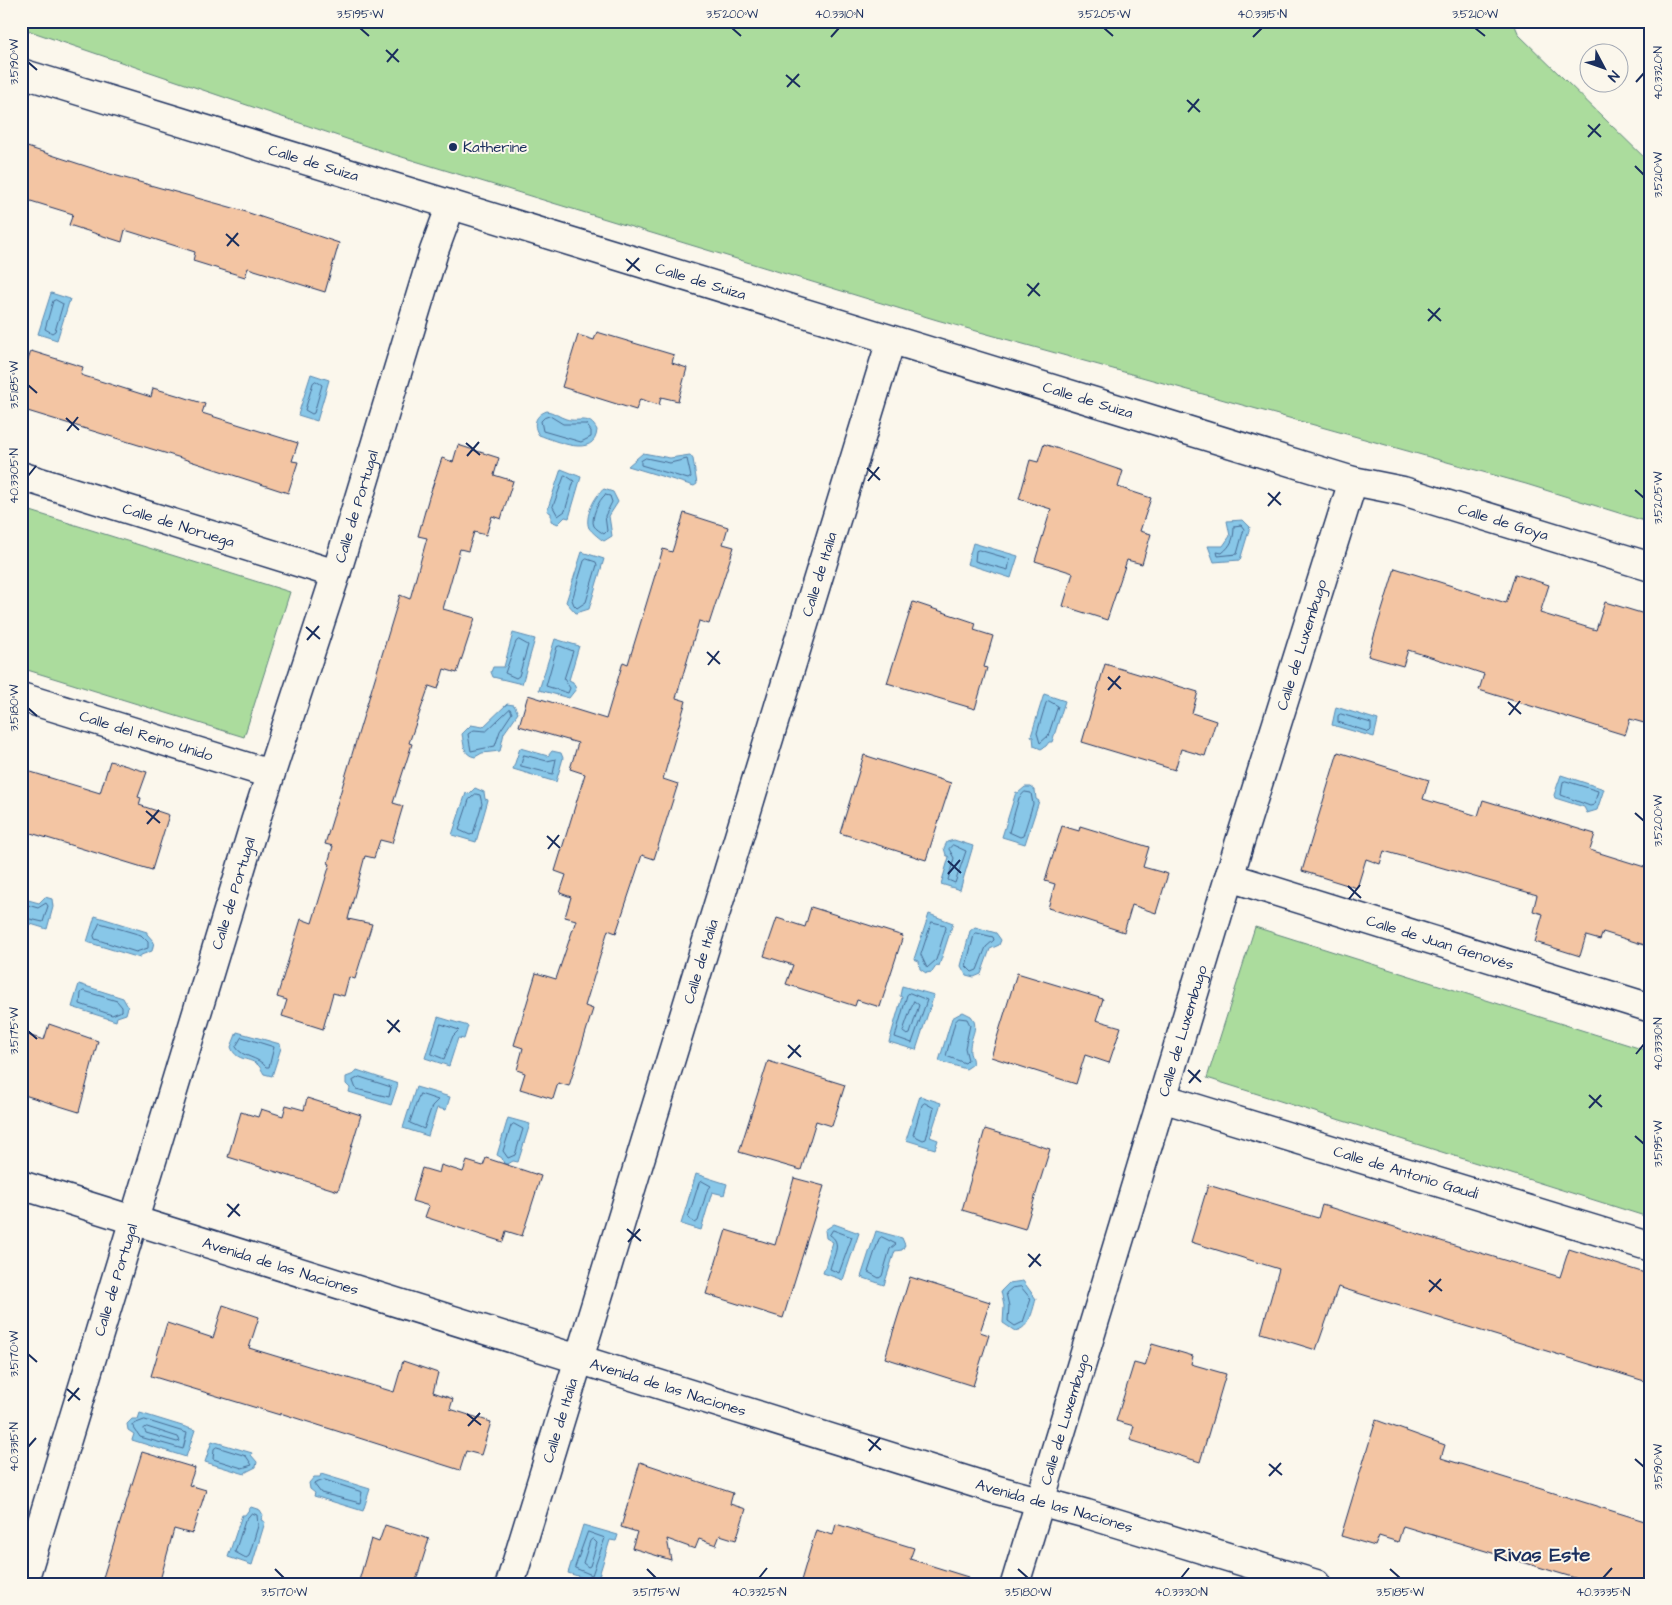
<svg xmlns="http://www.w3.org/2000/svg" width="1672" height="1605" font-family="'Architects Daughter',sans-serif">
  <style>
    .green { fill: #abdc9d; stroke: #63867e }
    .water { fill: #88c7e8; stroke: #5c8ab1 }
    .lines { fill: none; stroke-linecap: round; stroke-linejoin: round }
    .shore { stroke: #476c95; stroke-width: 1 }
    .building { fill: #f3c5a3; stroke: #1b2f5e }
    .minor-casing { stroke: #1b2f5e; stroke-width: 31 }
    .minor { stroke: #fbf7ec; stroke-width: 28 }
    .ticks { fill: none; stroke: #1b2f5e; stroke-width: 2 }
    .poi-dot { fill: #1b2f5e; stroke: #fbf7ec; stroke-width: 2 }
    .labels { text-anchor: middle; stroke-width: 4; stroke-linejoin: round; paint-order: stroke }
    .poi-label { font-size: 15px; fill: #1b2f5e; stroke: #fbf7ec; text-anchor: start }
    .street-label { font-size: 15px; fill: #1b2f5e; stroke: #fbf7ec }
    .district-label { font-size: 20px; font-weight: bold; fill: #1b2f5e; stroke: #fbf7ec }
    .neatline { fill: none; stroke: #1b2f5e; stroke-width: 2 }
    .ticks-label { font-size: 12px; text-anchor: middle; fill: #1b2f5e }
  </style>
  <rect width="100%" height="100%" fill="#fbf7ec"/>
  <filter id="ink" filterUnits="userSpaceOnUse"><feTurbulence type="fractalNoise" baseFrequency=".02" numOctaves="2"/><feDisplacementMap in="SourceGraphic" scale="10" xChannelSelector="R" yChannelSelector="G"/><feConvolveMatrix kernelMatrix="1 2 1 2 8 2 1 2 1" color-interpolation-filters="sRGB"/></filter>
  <g filter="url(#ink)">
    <g class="green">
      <polygon points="21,21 1513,21 1519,35 1651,164 1651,523 1526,484 937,320 379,150 21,28"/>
      <polygon points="21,508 290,592 244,737 21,668"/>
      <polygon points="1255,927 1651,1052 1651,1218 1207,1078"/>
    </g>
    <g class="water">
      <polygon points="51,293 70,299 57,340 38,334"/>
      <polygon points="311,374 329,380 317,421 298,415"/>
      <path d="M 547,411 C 554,412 559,417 566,419 C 580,423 589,414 597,430 C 595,459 556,441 539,435 C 532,425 535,415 547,411 Z"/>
      <polygon points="643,453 670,458 690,455 693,459 697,484 694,486 628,466"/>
      <polygon points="561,469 581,477 569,518 565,517 558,524 551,521 551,513 547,511"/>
      <path d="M 604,489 L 613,492 L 618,502 L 609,516 L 612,536 L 604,541 C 600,539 592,532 589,528 C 584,517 595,495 604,489 Z"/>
      <polygon points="1243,520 1250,527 1240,560 1214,562 1208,546 1223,546 1230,536 1227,521"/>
      <polygon points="973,543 1018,556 1011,578 967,564"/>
      <polygon points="582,552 604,559 589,609 576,613 566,602"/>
      <polygon points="513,633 535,639 522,684 493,677 491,672 493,667 504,667"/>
      <polygon points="555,639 579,646 569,680 573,682 576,689 569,698 539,690"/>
      <polygon points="1044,694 1065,701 1052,742 1049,742 1046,746 1041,749 1034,746 1033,737 1031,736"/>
      <path d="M 507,704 L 514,705 L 518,713 L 504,733 L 500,751 L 482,753 L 475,757 C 463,755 464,744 462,734 L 471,725 L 483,727 Z"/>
      <polygon points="1336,707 1378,720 1374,737 1332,725"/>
      <polygon points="520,748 548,756 552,751 561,753 563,758 556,782 513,769"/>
      <polygon points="1561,775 1604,789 1597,810 1587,813 1584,807 1555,798 1554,795"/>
      <polygon points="1025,787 1031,787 1035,790 1036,799 1039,801 1025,844 1002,837 1016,792 1018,793"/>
      <polygon points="475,788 484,792 485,799 488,800 476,842 452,835 466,793 469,794"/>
      <polygon points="954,840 973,846 960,890 941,884 949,857 946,855 944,848 947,842"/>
      <polygon points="45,897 52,899 53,907 47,929 21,921 21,898 39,903"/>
      <polygon points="929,914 953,923 939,966 937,965 932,972 926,973 920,969 919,961 914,959"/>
      <polygon points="95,916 147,932 147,934 154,942 152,951 141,955 140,958 87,942"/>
      <polygon points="975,927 996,933 1001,940 999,945 990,949 981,974 974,977 966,975 961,966 970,931"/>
      <polygon points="79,984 123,998 128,1007 126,1014 117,1017 116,1021 72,1007"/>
      <polygon points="902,986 934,995 916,1050 889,1042 902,997 900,996"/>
      <path d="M 963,1012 L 971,1016 C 980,1027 970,1036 970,1049 C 969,1056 974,1058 972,1065 L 966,1069 L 939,1061 L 952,1018 Z"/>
      <polygon points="438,1017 468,1026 464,1039 458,1038 449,1066 425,1058"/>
      <path d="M 237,1032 L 280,1044 L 281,1048 L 272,1076 L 264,1074 C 262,1071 260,1066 257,1064 C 247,1057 236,1061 231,1047 Z"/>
      <polygon points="357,1070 398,1084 391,1105 349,1092 350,1088 346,1084 346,1077 354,1074"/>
      <polygon points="416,1087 450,1097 446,1110 437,1108 428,1136 403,1128"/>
      <polygon points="920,1096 941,1103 930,1137 938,1140 935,1149 906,1140"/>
      <polygon points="508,1118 530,1124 518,1162 513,1161 508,1164 504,1164 502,1158 497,1155"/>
      <polygon points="696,1174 727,1184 724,1195 712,1192 701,1230 681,1224"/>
      <polygon points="834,1224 859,1233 843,1280 823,1273 833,1242 826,1238 825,1230"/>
      <polygon points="876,1231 902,1238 905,1245 902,1250 895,1251 884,1285 861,1277"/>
      <path d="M 1023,1281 L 1036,1299 C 1032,1312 1030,1328 1015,1331 L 1003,1323 L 1004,1306 L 1001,1291 L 1009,1283 Z"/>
      <polygon points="140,1413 195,1430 186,1457 132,1440 134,1434 128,1430 127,1424 132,1419 138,1419"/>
      <polygon points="212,1441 252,1453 251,1455 257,1462 256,1467 246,1472 245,1474 205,1462"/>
      <polygon points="321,1474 370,1489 363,1511 314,1496 315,1493 310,1489 309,1483 314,1477 320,1477"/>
      <polygon points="251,1507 260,1510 263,1515 261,1520 265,1522 252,1565 228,1557 242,1515 245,1515"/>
      <polygon points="583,1525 618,1535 616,1541 610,1540 597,1582 568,1573"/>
    </g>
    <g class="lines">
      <g class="shore">
        <polygon points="56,300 63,304 55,331 52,333 45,329 53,301"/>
        <polygon points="316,381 322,385 314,413 312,414 305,410 313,383"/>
        <polygon points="550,416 563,424 586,424 591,431 591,437 581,442 543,431 541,421 544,418"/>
        <polygon points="646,458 670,463 687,459 691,477 688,479 641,465 641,461"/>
        <polygon points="565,475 574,481 565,511 558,516 553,507"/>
        <path d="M 605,495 L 610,496 L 612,502 L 605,516 L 607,531 L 604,534 C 601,532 596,529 594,526 C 590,519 599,499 605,495 Z"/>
        <path d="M 1234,526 L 1241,525 L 1244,529 L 1237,554 L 1218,556 L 1217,552 L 1222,553 C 1232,545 1234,538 1234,526 Z"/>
        <polygon points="979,550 1010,559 1008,570 975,561 976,551"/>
        <polygon points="587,559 596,562 597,565 586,602 577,608 574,605 572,600 584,561"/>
        <polygon points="519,640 528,645 519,676 516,678 505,673 516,642"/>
        <polygon points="560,646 573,651 564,679 570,688 568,693 546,686 557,647"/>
        <polygon points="1049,701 1058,706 1048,736 1040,743 1037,733 1046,703"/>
        <polygon points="510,709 512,713 500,731 495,746 471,751 468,734 474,730 486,731"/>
        <polygon points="1341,714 1371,723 1371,730 1369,732 1338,722 1338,716"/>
        <polygon points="524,755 547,761 556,759 553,774 521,766"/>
        <polygon points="1566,781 1598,791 1594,805 1590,806 1561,795 1563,782"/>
        <polygon points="1025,792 1031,793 1033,804 1023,836 1020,837 1009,832 1019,798"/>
        <polygon points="476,794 480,795 482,804 473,834 470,835 459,830 469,800"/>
        <polygon points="953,845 966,851 955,883 948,880 954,858 949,849"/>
        <polyline points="21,903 38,908 46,903 48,906 43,922 21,917"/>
        <polygon points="932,922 945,925 946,928 936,960 927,968 921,955"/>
        <polygon points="100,923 141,935 148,942 148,948 136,952 95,939 94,936"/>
        <polygon points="977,933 993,937 994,940 986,947 977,970 972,972 966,966 974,935"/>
        <polygon points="84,991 117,1001 122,1007 122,1011 112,1015 80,1004 81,993"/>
        <polygon points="910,993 927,1000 912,1043 895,1037 907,995"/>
        <polygon points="914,1001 919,1005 910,1034 907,1035 903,1032"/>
        <polygon points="959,1018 967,1019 970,1025 965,1048 968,1060 965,1063 946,1056 955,1022"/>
        <polygon points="441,1024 459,1030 453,1036 444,1059 432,1054"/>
        <path d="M 242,1037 L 274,1047 L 269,1067 L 266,1067 C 258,1056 242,1058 236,1047 Z"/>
        <polygon points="360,1077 391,1087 389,1097 356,1089 353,1081"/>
        <polygon points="420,1094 438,1100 432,1106 424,1129 410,1123"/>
        <polygon points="925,1103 934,1108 926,1139 923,1140 913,1135 922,1105"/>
        <polygon points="514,1124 523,1129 515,1155 508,1158 503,1151 511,1126"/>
        <polygon points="702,1181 711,1186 707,1191 698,1221 695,1223 688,1218 699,1183"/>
        <path d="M 833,1230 L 852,1237 L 839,1273 L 830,1269 C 833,1256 843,1243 830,1235 Z"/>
        <polygon points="882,1237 896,1244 890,1249 882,1276 879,1278 868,1272 879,1239"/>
        <polygon points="1021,1287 1031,1299 1023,1322 1015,1326 1008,1321 1009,1306 1006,1293 1012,1288"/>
        <polygon points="145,1420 187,1433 183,1449 140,1437 132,1425"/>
        <polygon points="147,1427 178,1437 180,1441 177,1442 146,1433 144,1429"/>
        <polygon points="217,1447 246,1456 252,1465 242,1468 213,1459 214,1449"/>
        <polygon points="325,1480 362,1492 360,1503 321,1493 314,1484"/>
        <polygon points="252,1513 257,1515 258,1526 249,1556 246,1558 235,1552 245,1521"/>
        <polygon points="588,1532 605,1538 592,1575 575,1568"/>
        <polygon points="593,1539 597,1543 590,1566 588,1567 583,1563 590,1541"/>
      </g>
    </g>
    <g class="building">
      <polygon points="21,145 110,174 237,209 339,243 325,292 248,268 245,277 193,261 195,252 125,230 122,242 69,225 73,214 21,198"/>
      <polygon points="597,332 674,355 672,363 687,368 678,401 661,397 659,405 640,399 636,410 562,387 578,335 594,340"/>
      <polygon points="31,351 83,367 81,375 151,397 153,388 180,396 205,404 202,413 298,443 292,461 298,462 288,493 181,458 21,409 21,358 28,360"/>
      <polygon points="1044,444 1123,471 1118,487 1151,498 1140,531 1151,534 1142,564 1127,560 1107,620 1063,606 1073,573 1035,561 1051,509 1019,499 1030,460 1038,462"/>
      <polygon points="458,445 499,458 494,475 513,481 501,519 492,516 486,535 474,532 468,551 460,549 443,609 475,618 457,673 444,669 438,689 429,686 409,743 412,744 393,803 403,806 392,843 380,840 374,858 365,856 348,919 372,924 355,979 349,977 344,996 333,993 323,1029 282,1016 287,1000 277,997 301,919 312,923 330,864 328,863 333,846 325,844 400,595 410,599 427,538 418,536 429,497 442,458 453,462"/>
      <polygon points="684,513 728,527 723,544 734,547 709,624 699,621 676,698 686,701 663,779 678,784 654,859 642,855 616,933 608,930 585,1006 593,1009 569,1086 558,1083 553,1099 520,1089 525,1073 517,1070 523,1048 514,1045 536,973 556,979 576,920 565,917 571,897 560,893 566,875 555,871 585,774 570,769 578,743 519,726 528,695 606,719 623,662 628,664 663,549 672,552"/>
      <polygon points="1395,568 1506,603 1515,574 1549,585 1540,613 1596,630 1605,602 1651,616 1651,725 1630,719 1625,735 1479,690 1484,674 1466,668 1408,650 1403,666 1368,656"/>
      <polygon points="913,602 976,623 974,630 993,636 984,667 987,668 975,709 887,683"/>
      <polygon points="1105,664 1198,692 1192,713 1216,721 1205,756 1181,749 1175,770 1082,742"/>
      <polygon points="1338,752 1429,780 1423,799 1478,816 1483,800 1595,834 1590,850 1651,869 1651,947 1603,932 1600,940 1586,936 1580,956 1535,942 1543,914 1533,911 1537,895 1384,851 1380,864 1366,859 1357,888 1302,871"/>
      <polygon points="864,755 951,783 926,860 840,833"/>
      <polygon points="110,761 147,772 138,797 141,798 139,805 169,815 152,870 21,830 21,769 100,793"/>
      <polygon points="1062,826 1079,831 1080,826 1149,847 1143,867 1168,874 1156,913 1132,905 1124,932 1048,908 1055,884 1045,881"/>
      <polygon points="811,907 903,936 880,1007 857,1000 855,1006 786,984 793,965 764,956 777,918 805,927"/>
      <polygon points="1017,973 1103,999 1096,1020 1121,1027 1109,1063 1085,1055 1076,1084 991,1057"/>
      <polygon points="49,1024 98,1041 79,1112 21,1094 21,1033 44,1040"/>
      <polygon points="768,1061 845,1085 832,1126 816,1121 801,1170 739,1152"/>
      <polygon points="307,1098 361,1115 338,1191 228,1157 241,1112 258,1117 261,1109 283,1116 286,1105 304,1110"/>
      <polygon points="985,1129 1050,1149 1025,1229 962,1210"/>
      <polygon points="486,1158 541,1176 522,1236 506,1231 503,1242 425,1217 429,1206 412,1201 422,1168 439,1173 441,1165 463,1172 467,1161 483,1166"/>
      <polygon points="794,1178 824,1186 783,1318 706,1294 726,1230 775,1245"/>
      <polygon points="1208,1185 1318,1218 1322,1205 1560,1277 1569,1249 1651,1275 1651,1383 1338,1287 1316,1350 1261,1333 1279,1269 1191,1242"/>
      <polygon points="910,1277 990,1302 980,1332 989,1335 973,1386 885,1358"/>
      <polygon points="223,1305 259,1317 249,1348 394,1392 403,1361 438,1373 433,1392 453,1399 450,1409 491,1422 481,1455 466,1451 460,1470 280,1413 280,1415 151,1376 167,1323 213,1338"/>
      <polygon points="1152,1344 1193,1356 1191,1364 1226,1374 1200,1462 1130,1440 1134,1426 1116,1421 1134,1363 1145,1366"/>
      <polygon points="1376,1420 1445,1445 1441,1458 1651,1523 1651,1557 1643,1584 1595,1584 1403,1526 1398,1542 1379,1536 1375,1546 1341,1536"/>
      <polygon points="142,1452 195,1468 189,1485 206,1490 192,1534 174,1529 159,1584 101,1584"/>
      <polygon points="640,1462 733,1493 730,1504 746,1509 736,1540 720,1535 716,1545 699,1539 695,1549 667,1539 671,1560 632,1548 637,1532 621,1527"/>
      <polygon points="836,1524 914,1548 910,1559 968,1577 967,1584 800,1584 816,1530 833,1535"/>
      <polygon points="385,1525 429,1539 415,1584 358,1584 371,1539 379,1542"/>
    </g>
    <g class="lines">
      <g class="minor-casing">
        <g id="minor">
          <path id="s1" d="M 21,73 L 1353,481 L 1403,491 L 1651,567"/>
          <path id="s2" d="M 21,476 L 336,574"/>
          <path id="s3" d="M 21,697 L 270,774"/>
          <path id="s4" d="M 1229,877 L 1651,1008"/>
          <path id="s5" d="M 1162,1098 L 1651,1247"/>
          <path id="s6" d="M 21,1185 L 994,1489 L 1087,1514 L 1316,1584"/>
          <path id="s7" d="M 23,1584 L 255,822 L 336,574 L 434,251 L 451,205"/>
          <path id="s8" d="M 510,1584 L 891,340"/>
          <path id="s9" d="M 1015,1584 L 1241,838 L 1353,481"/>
        </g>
      </g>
      <use href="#minor" class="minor"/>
    </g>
  </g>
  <path class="ticks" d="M 360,28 L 369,36M 732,28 L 741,36M 1104,28 L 1113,36M 1475,28 L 1485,36M 831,37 L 839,28M 1253,37 L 1262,28M 386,50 L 399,62M 28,62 L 37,70M 387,62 L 398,49M 786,75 L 800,87M 1636,82 L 1644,73M 787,87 L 799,74M 1187,100 L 1200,112M 1188,112 L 1199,99M 1588,125 L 1601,137M 1588,137 L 1600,124M 1635,166 L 1644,175M 226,234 L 239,246M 227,246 L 238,233M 626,259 L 640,271M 627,271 L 639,258M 1027,284 L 1040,296M 1028,296 L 1039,283M 1428,309 L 1441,321M 1428,321 L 1440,308M 28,385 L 37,393M 66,418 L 79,430M 67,431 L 78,417M 466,443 L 480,455M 467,456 L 479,442M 867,468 L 880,480M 28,476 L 36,466M 868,481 L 879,467M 1635,490 L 1644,498M 1268,493 L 1281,505M 1268,506 L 1280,492M 306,627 L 320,639M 307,640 L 319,626M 707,652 L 720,664M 708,665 L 719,651M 1108,677 L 1121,689M 1108,690 L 1120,676M 1508,702 L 1521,714M 28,708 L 37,716M 1509,715 L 1520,701M 146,811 L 160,823M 1635,813 L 1644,821M 147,824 L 159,810M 547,836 L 560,848M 548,849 L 559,835M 948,861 L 961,873M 948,874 L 960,860M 1348,886 L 1361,898M 1349,899 L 1360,885M 387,1020 L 400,1032M 28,1031 L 37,1039M 388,1033 L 399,1020M 788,1045 L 801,1057M 1636,1054 L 1644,1044M 788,1058 L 800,1045M 1188,1070 L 1201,1082M 1189,1083 L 1200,1070M 1589,1095 L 1602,1107M 1589,1108 L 1601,1095M 1635,1136 L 1644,1144M 227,1204 L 240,1216M 228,1217 L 239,1204M 627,1229 L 641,1241M 628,1242 L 640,1229M 1028,1254 L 1041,1266M 1029,1267 L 1040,1254M 1429,1280 L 1442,1291M 1429,1292 L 1441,1279M 28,1354 L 37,1362M 67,1389 L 80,1400M 68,1401 L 79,1388M 467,1414 L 481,1425M 468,1426 L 480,1413M 868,1439 L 881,1450M 28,1447 L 36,1438M 869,1451 L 880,1438M 1635,1459 L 1644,1467M 1269,1464 L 1282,1475M 1269,1476 L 1281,1463M 275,1569 L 284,1578M 647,1569 L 656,1578M 1018,1569 L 1028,1578M 1390,1569 L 1400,1578M 759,1578 L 767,1568M 1181,1578 L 1189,1568M 1603,1578 L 1612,1568"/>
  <circle class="poi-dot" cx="453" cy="147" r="5"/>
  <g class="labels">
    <g class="poi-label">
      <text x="463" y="152">Katherine</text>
    </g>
    <g class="street-label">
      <text dy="5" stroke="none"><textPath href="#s1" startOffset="306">Calle de Suiza</textPath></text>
      <text dy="5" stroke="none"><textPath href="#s1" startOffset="711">Calle de Suiza</textPath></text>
      <text dy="5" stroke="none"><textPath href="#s1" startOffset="1116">Calle de Suiza</textPath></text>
      <text dy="5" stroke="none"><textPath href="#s7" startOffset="1128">Calle de Portugal</textPath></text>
      <text dy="5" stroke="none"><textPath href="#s1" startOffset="1549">Calle de Goya</textPath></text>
      <text dy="5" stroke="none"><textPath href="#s2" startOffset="165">Calle de Noruega</textPath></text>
      <text dy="5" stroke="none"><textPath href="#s8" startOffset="1056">Calle de Italia</textPath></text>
      <text dy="5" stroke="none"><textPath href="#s9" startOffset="982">Calle de Luxembugo</textPath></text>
      <text dy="5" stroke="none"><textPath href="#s3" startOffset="131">Calle del Reino Unido</textPath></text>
      <text dy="5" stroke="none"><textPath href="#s7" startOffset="722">Calle de Portugal</textPath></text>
      <text dy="5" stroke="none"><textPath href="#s4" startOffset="221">Calle de Juan Genovés</textPath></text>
      <text dy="5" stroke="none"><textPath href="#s8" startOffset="651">Calle de Italia</textPath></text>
      <text dy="5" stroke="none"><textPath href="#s9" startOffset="578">Calle de Luxembugo</textPath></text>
      <text dy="5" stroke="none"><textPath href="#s5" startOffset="255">Calle de Antonio Gaudí</textPath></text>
      <text dy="5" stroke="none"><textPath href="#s6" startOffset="272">Avenida de las Naciones</textPath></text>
      <text dy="5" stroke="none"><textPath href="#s7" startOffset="318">Calle de Portugal</textPath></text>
      <text dy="5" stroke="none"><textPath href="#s6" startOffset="678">Avenida de las Naciones</textPath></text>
      <text dy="5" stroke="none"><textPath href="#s9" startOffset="172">Calle de Luxembugo</textPath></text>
      <text dy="5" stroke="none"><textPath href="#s8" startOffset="171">Calle de Italia</textPath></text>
      <text dy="5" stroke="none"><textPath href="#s6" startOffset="1082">Avenida de las Naciones</textPath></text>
    </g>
    <g class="district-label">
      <text x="1542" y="1561">Rivas Este</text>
    </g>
  </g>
  <rect width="1672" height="1605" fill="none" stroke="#fbf7ec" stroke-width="55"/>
  <g transform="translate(1604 68) rotate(131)"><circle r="24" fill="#fbf7ec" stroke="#a1a7b3"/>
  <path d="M0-4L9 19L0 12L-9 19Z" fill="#1b2f5e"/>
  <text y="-8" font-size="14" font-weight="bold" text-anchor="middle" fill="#1b2f5e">N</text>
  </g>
  <rect x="28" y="28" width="1616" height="1550" class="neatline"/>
  <g class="ticks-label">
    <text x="360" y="18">3.5195°W</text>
    <text x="732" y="18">3.5200°W</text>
    <text x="839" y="18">40.3310°N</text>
    <text x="1104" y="18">3.5205°W</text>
    <text x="1262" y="18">40.3315°N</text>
    <text x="1475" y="18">3.5210°W</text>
    <text transform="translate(14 62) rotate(-90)" y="4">3.5190°W</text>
    <text transform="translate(1658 73) rotate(-90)" y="4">40.3320°N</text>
    <text transform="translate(1658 175) rotate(-90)" y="4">3.5210°W</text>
    <text transform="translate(14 385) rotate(-90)" y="4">3.5185°W</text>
    <text transform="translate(14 476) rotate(-90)" y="4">40.3305°N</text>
    <text transform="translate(1658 498) rotate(-90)" y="4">3.5205°W</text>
    <text transform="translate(14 708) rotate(-90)" y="4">3.5180°W</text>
    <text transform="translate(1658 821) rotate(-90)" y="4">3.5200°W</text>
    <text transform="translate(14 1031) rotate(-90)" y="4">3.5175°W</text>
    <text transform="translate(1658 1044) rotate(-90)" y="4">40.3330°N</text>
    <text transform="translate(1658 1144) rotate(-90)" y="4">3.5195°W</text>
    <text transform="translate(14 1354) rotate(-90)" y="4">3.5170°W</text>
    <text transform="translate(14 1447) rotate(-90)" y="4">40.3315°N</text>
    <text transform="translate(1658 1467) rotate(-90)" y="4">3.5190°W</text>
    <text x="284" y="1596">3.5170°W</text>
    <text x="656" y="1596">3.5175°W</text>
    <text x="759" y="1596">40.3325°N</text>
    <text x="1028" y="1596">3.5180°W</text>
    <text x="1181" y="1596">40.3330°N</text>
    <text x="1400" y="1596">3.5185°W</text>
    <text x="1603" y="1596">40.3335°N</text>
  </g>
</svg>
